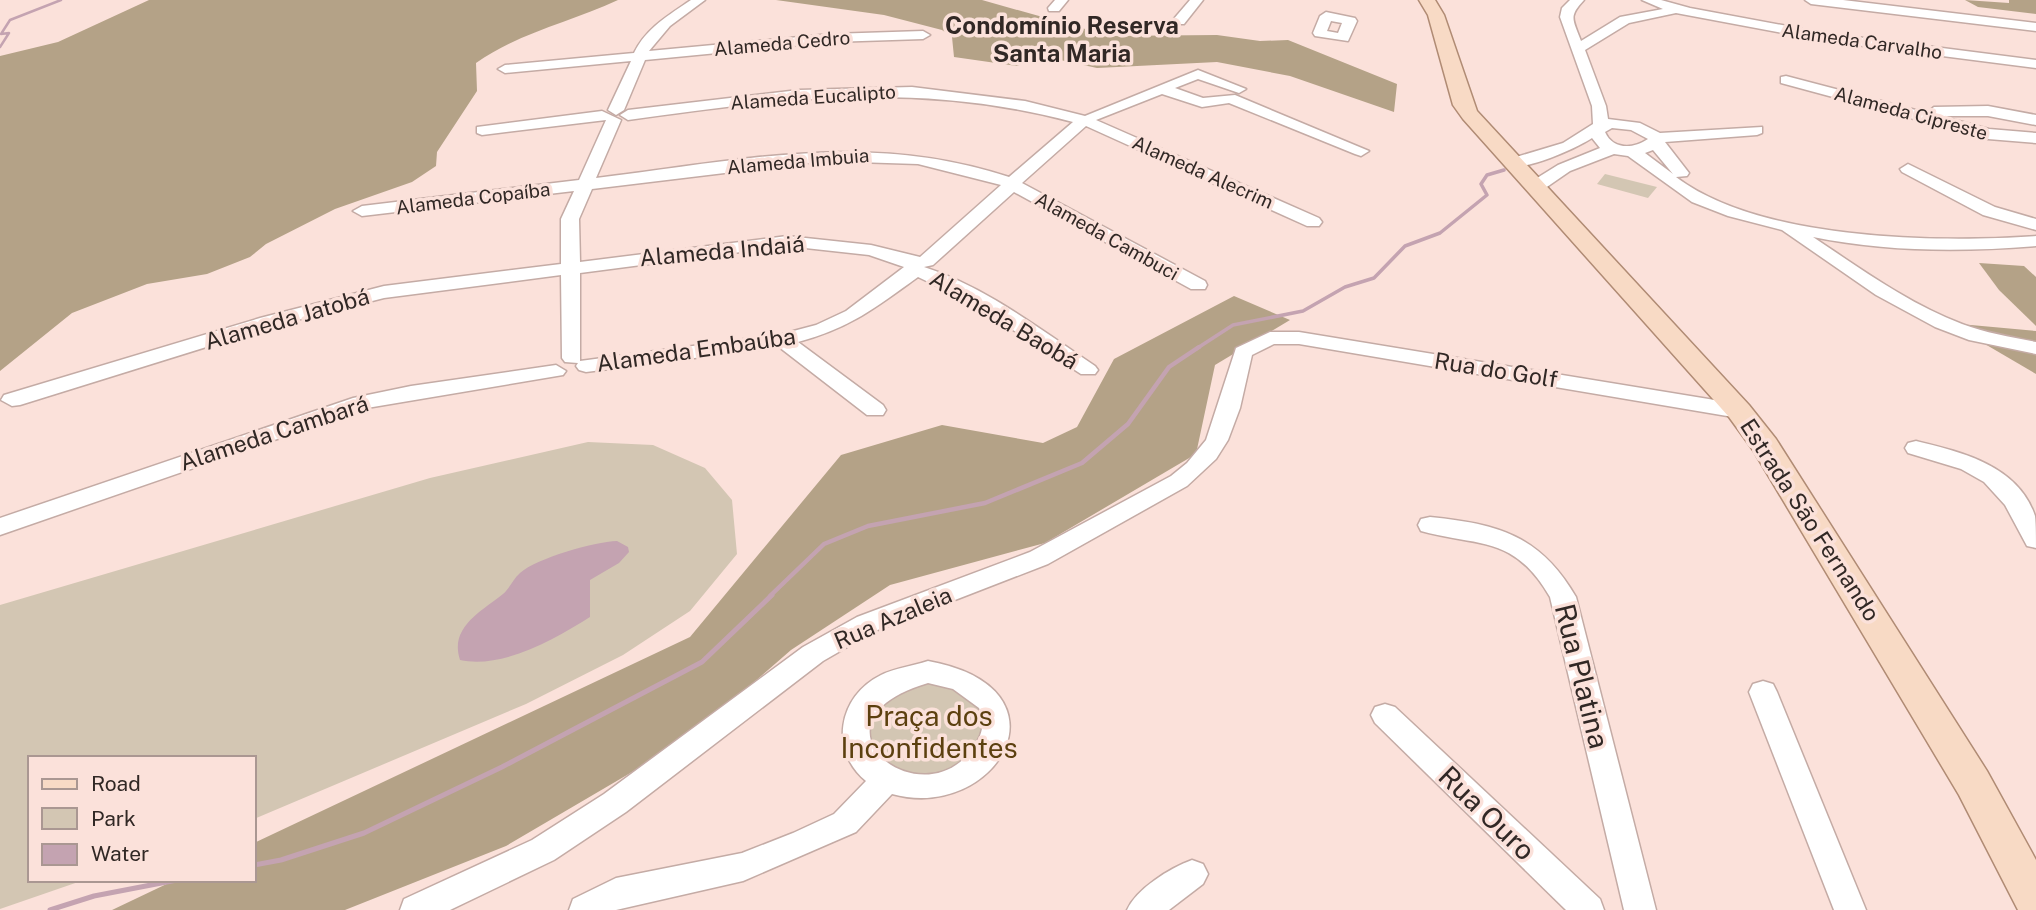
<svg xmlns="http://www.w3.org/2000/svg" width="2036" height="910" font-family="'Public Sans',sans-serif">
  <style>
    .green { fill: #d3c6b3 }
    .forest { fill: #b4a287 }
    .water { fill: #c4a3b1 }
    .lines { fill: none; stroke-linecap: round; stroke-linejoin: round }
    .stream-far3 { stroke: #c4a3b1; stroke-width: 2.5 }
    .stream-far2 { stroke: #c4a3b1; stroke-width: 3.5 }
    .stream-far1 { stroke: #c4a3b1; stroke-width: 4.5 }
    .stream { stroke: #c4a3b1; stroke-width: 5 }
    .minor-casing { stroke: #c4aba5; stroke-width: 3 }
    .major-casing { stroke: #b08b74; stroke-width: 3 }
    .minor { fill: #fff; fill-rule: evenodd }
    .major { fill: #f8dac5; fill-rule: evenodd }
    .labels { text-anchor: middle; stroke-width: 7; stroke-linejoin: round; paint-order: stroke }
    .far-street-label { font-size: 19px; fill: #312825; stroke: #fbe1da }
    .street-label { font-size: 23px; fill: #312825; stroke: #fbe1da }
    .far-district-label { font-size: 24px; font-weight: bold; fill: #312825; stroke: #fbe1da }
    .near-street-label { font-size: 28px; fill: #312825; stroke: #fbe1da }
    .near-park-label { font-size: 28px; fill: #5c400f; stroke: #fbe1da }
  </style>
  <rect width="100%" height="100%" fill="#fbe1da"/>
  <g class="green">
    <polygon points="1605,174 1657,187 1648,198 1597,184"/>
    <polygon points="588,442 653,445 705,468 732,500 737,554 690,611 623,655 526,704 254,819 254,758 30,758 30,880 84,880 0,909 0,605 430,478"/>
    <path d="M 926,684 C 958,685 964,692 986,714 L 985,745 L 942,778 L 886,768 C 881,760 871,748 869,739 C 862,706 901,689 926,684 Z"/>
  </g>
  <g class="forest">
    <path d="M 149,0 L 618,0 C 571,22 518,33 476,63 L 477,91 L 437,152 L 436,166 L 412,182 L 335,209 L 266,244 L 250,257 L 207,274 L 147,284 L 72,313 L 0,371 L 0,56 L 58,42 Z"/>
    <polygon points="776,0 982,0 1110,36 1217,35 1260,41 1288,40 1397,84 1394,112 1290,76 1217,62 1097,68 1042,56 1017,66 954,57 952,37 942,30 884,15"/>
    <polygon points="1965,0 2009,3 2009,0 2036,0 2036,14 1978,7"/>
    <polygon points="1979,263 2024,266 2036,277 2036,326 1999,290"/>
    <polygon points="1234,296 1290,320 1215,365 1196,454 1045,543 890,585 791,650 690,738 506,846 345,910 112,910 175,880 254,880 254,843 690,637 841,455 942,425 1043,443 1077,427 1114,359"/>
    <polygon points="1949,323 2036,331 2036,374"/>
  </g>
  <path class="water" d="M 617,541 L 628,547 L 629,552 L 619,563 L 590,580 L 590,617 C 555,639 503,669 460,660 C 449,627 482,611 503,594 C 510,588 513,579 520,573 C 537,558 594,542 617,541 Z"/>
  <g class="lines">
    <polyline class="stream-far3" points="0,47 9,33 1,34 10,20 61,0"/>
    <polyline class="stream-far2" points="1196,349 1233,325 1303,311 1345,287 1374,278 1405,246 1440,233 1487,195 1481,184 1487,175 1504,170"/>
    <polyline class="stream-far1" points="770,596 824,544 868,526 985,503 1082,463 1128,424 1169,367 1199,347"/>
    <g class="stream">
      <polyline points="254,865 281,860 364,833 502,767 702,662 772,595"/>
      <polyline points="50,910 94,896 177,880"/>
    </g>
    <g class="minor-casing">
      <g id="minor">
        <path d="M 691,0 L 705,0 L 670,26 L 649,51 L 831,34 L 923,31 L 930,35 L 923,39 L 831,42 L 645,60 L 624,110 L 616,115 L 608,110 L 631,61 L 505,73 L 498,69 L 505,65 L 634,53 C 646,28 669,15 691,0 Z"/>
        <polygon points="1055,0 1068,0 1059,11 1049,11 1048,8"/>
        <polygon points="1190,0 1203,0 1184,24 1174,24 1172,21"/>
        <path d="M 1570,0 L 1584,0 C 1568,17 1573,19 1581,41 L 1620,17 L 1663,9 L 1642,0 L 1661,0 L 1690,8 L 1825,33 L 2036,60 L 2036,68 L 1825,41 L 1676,13 L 1629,23 L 1585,50 L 1606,106 L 1608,119 L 1640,123 L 1660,133 L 1762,127 L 1762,133 L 1757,135 L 1665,142 L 1689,173 L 1687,176 L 1676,177 C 1759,240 1935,243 2036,236 L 2036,246 C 1962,252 1886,252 1813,237 C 1861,269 1909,304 1962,324 C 1986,333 2011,337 2036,342 L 2036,354 L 1969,340 L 1935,327 L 1876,295 L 1782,230 L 1728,216 L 1692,202 L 1628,156 L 1614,154 L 1570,171 L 1541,191 L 1529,191 L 1527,187 L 1529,183 L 1558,165 L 1600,148 L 1592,138 C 1575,149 1526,171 1506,166 L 1504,163 L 1506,160 L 1563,143 L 1593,124 L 1592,106 L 1560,17 L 1562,8 ZM 1612,128 L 1631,130 L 1648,139 C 1633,149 1613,150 1605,132 ZM 1653,150 L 1673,174 L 1645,153 Z"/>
        <polygon points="1805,0 1843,0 2036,23 2036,31 1811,4"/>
        <path d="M 1326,12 L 1355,18 L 1357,21 L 1348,41 L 1315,36 L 1313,33 L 1320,16 ZM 1331,21 L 1342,23 L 1338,33 L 1327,31 Z"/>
        <path d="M 1198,70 L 1246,89 L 1239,93 L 1198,79 L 1175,88 L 1203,98 L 1235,95 L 1369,151 L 1361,156 L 1355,154 L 1229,103 L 1202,107 L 1162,94 L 1096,120 L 1319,218 L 1322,222 L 1319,226 L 1307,226 L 1086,126 L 1022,183 L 1205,281 L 1207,285 L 1205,289 L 1191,289 L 1014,192 L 933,265 L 924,267 C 986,287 1041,330 1095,366 L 1098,370 L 1095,374 L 1081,374 L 970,302 L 918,277 C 875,308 850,328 798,342 L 883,405 L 886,410 L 883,415 L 867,415 L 779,347 L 586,372 L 579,370 L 576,366 L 578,363 L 565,362 L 562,358 L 561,275 L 384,298 L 274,326 L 20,405 L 12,406 L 1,400 L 4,395 L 260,318 L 384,286 L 561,264 L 561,219 L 574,191 L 362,216 L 353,211 L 362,206 L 579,180 L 606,120 L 482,135 L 477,133 L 477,127 L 602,111 L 621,120 L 596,178 C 739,161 868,130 1009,177 L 1073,122 C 919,81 782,98 628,120 L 620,115 L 628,110 L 799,90 L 912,87 L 1025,101 L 1085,116 ZM 825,161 L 918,164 L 1001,185 L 920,257 L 871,245 L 787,236 L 580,262 L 579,219 L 592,189 ZM 787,246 L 869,255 L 904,267 L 846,311 L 816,325 L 782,334 L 580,361 L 580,273 Z"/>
        <polygon points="1786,76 1927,113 1934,107 1988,106 2036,115 2036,125 1988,116 1940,116 1989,129 2036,133 2036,143 1988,139 1781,83 1781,77"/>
        <polygon points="1908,164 1995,207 2036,219 2036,230 1983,215 1902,172 1900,169"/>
        <polygon points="1270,332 1299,332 1739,404 1750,411 1739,418 1299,344 1274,344 1252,355 1240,408 1228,440 1216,459 1187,486 1048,564 875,631 823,661 626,812 554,860 450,910 400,910 404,899 532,840 604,794 803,647 857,617 1030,552 1171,476 1187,463 1206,440 1236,348"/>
        <polygon points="556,365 566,371 563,375 367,408 0,535 0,518 353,398 411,386"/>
        <path d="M 1916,441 C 1961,452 2018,465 2035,516 C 2036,525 2036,539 2036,548 L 2027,546 L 2005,505 L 1984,482 L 1961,469 L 1908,453 L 1905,448 L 1908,443 Z"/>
        <path d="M 1430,517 C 1498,524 1540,535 1576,597 L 1656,910 L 1624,910 L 1550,597 C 1514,535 1480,547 1421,531 L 1418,525 L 1421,519 Z"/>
        <path d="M 928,661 C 1077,688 996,823 892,794 L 856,832 L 743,881 L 616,910 L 569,910 L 573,899 L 616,878 L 742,853 L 793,833 L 834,814 L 866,781 C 829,751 838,696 881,675 C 895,668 913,666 928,661 ZM 928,683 L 953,689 L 979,708 C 986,722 982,736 973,748 C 922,822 796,722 928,683 Z"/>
        <polygon points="1763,681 1773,684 1777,692 1866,910 1834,910 1749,692 1753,684"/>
        <polygon points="1385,704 1395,707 1600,899 1604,910 1566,910 1375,723 1371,715 1375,707"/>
        <path d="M 1192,860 L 1203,864 L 1208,874 L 1203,884 L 1169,910 L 1127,910 C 1136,889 1170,868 1192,860 Z"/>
      </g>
    </g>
    <g class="major-casing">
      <polygon id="major" points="1419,0 1435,0 1444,15 1477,111 1749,405 1776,439 1987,771 2036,860 2036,910 2018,910 1959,795 1753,450 1729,417 1463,119 1453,105 1428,15"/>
    </g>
    <use href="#minor" class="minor"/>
    <use href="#major" class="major"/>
  </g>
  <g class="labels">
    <g class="far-street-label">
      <text transform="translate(1862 41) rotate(8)" y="7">Alameda Carvalho</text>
      <text transform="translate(782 43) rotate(-5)" y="7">Alameda Cedro</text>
      <text transform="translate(813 97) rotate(-4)" y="7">Alameda Eucalipto</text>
      <text transform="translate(1911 113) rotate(15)" y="7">Alameda Cipreste</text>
      <text transform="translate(798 161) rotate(-5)" y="7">Alameda Imbuia</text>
      <text transform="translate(1203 172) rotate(24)" y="7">Alameda Alecrim</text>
      <text transform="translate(473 198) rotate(-7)" y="7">Alameda Copaíba</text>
      <text transform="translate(1107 236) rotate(29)" y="7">Alameda Cambuci</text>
    </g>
    <g class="street-label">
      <text transform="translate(722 251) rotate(-5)" y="8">Alameda Indaiá</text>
      <text transform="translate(287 319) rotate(-16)" y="8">Alameda Jatobá</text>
      <text transform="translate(1004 320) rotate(31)" y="8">Alameda Baobá</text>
      <text transform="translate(696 350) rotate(-8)" y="8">Alameda Embaúba</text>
      <text transform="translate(1496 370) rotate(9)" y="8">Rua do Golf</text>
      <text transform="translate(274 433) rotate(-18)" y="8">Alameda Cambará</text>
      <text transform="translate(1810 520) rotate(57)" y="8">Estrada São Fernando</text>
      <text transform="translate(893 618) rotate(-23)" y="8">Rua Azaleia</text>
    </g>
    <g class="far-district-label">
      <text x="1062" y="34">Condomínio Reserva<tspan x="1062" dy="28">Santa Maria</tspan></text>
    </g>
    <g class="near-street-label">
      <text transform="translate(1582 676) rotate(76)" y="10">Rua Platina</text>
      <text transform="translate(1487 813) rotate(44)" y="10">Rua Ouro</text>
    </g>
    <g class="near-park-label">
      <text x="929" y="726">Praça dos<tspan x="929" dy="32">Inconfidentes</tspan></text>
    </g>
  </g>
  <rect x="28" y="756" width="228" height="126" fill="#fbe1da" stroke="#aa9792" stroke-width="2"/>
  <rect x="42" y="779" width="35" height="10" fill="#f8dac5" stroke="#aa9792" stroke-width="2"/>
  <text x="91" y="791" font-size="21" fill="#312825">Road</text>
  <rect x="42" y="808" width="35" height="21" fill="#d3c6b3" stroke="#aa9792" stroke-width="2"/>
  <text x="91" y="826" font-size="21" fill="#312825">Park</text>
  <rect x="42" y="844" width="35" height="21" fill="#c4a3b1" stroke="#aa9792" stroke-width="2"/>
  <text x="91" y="861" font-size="21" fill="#312825">Water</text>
</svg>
